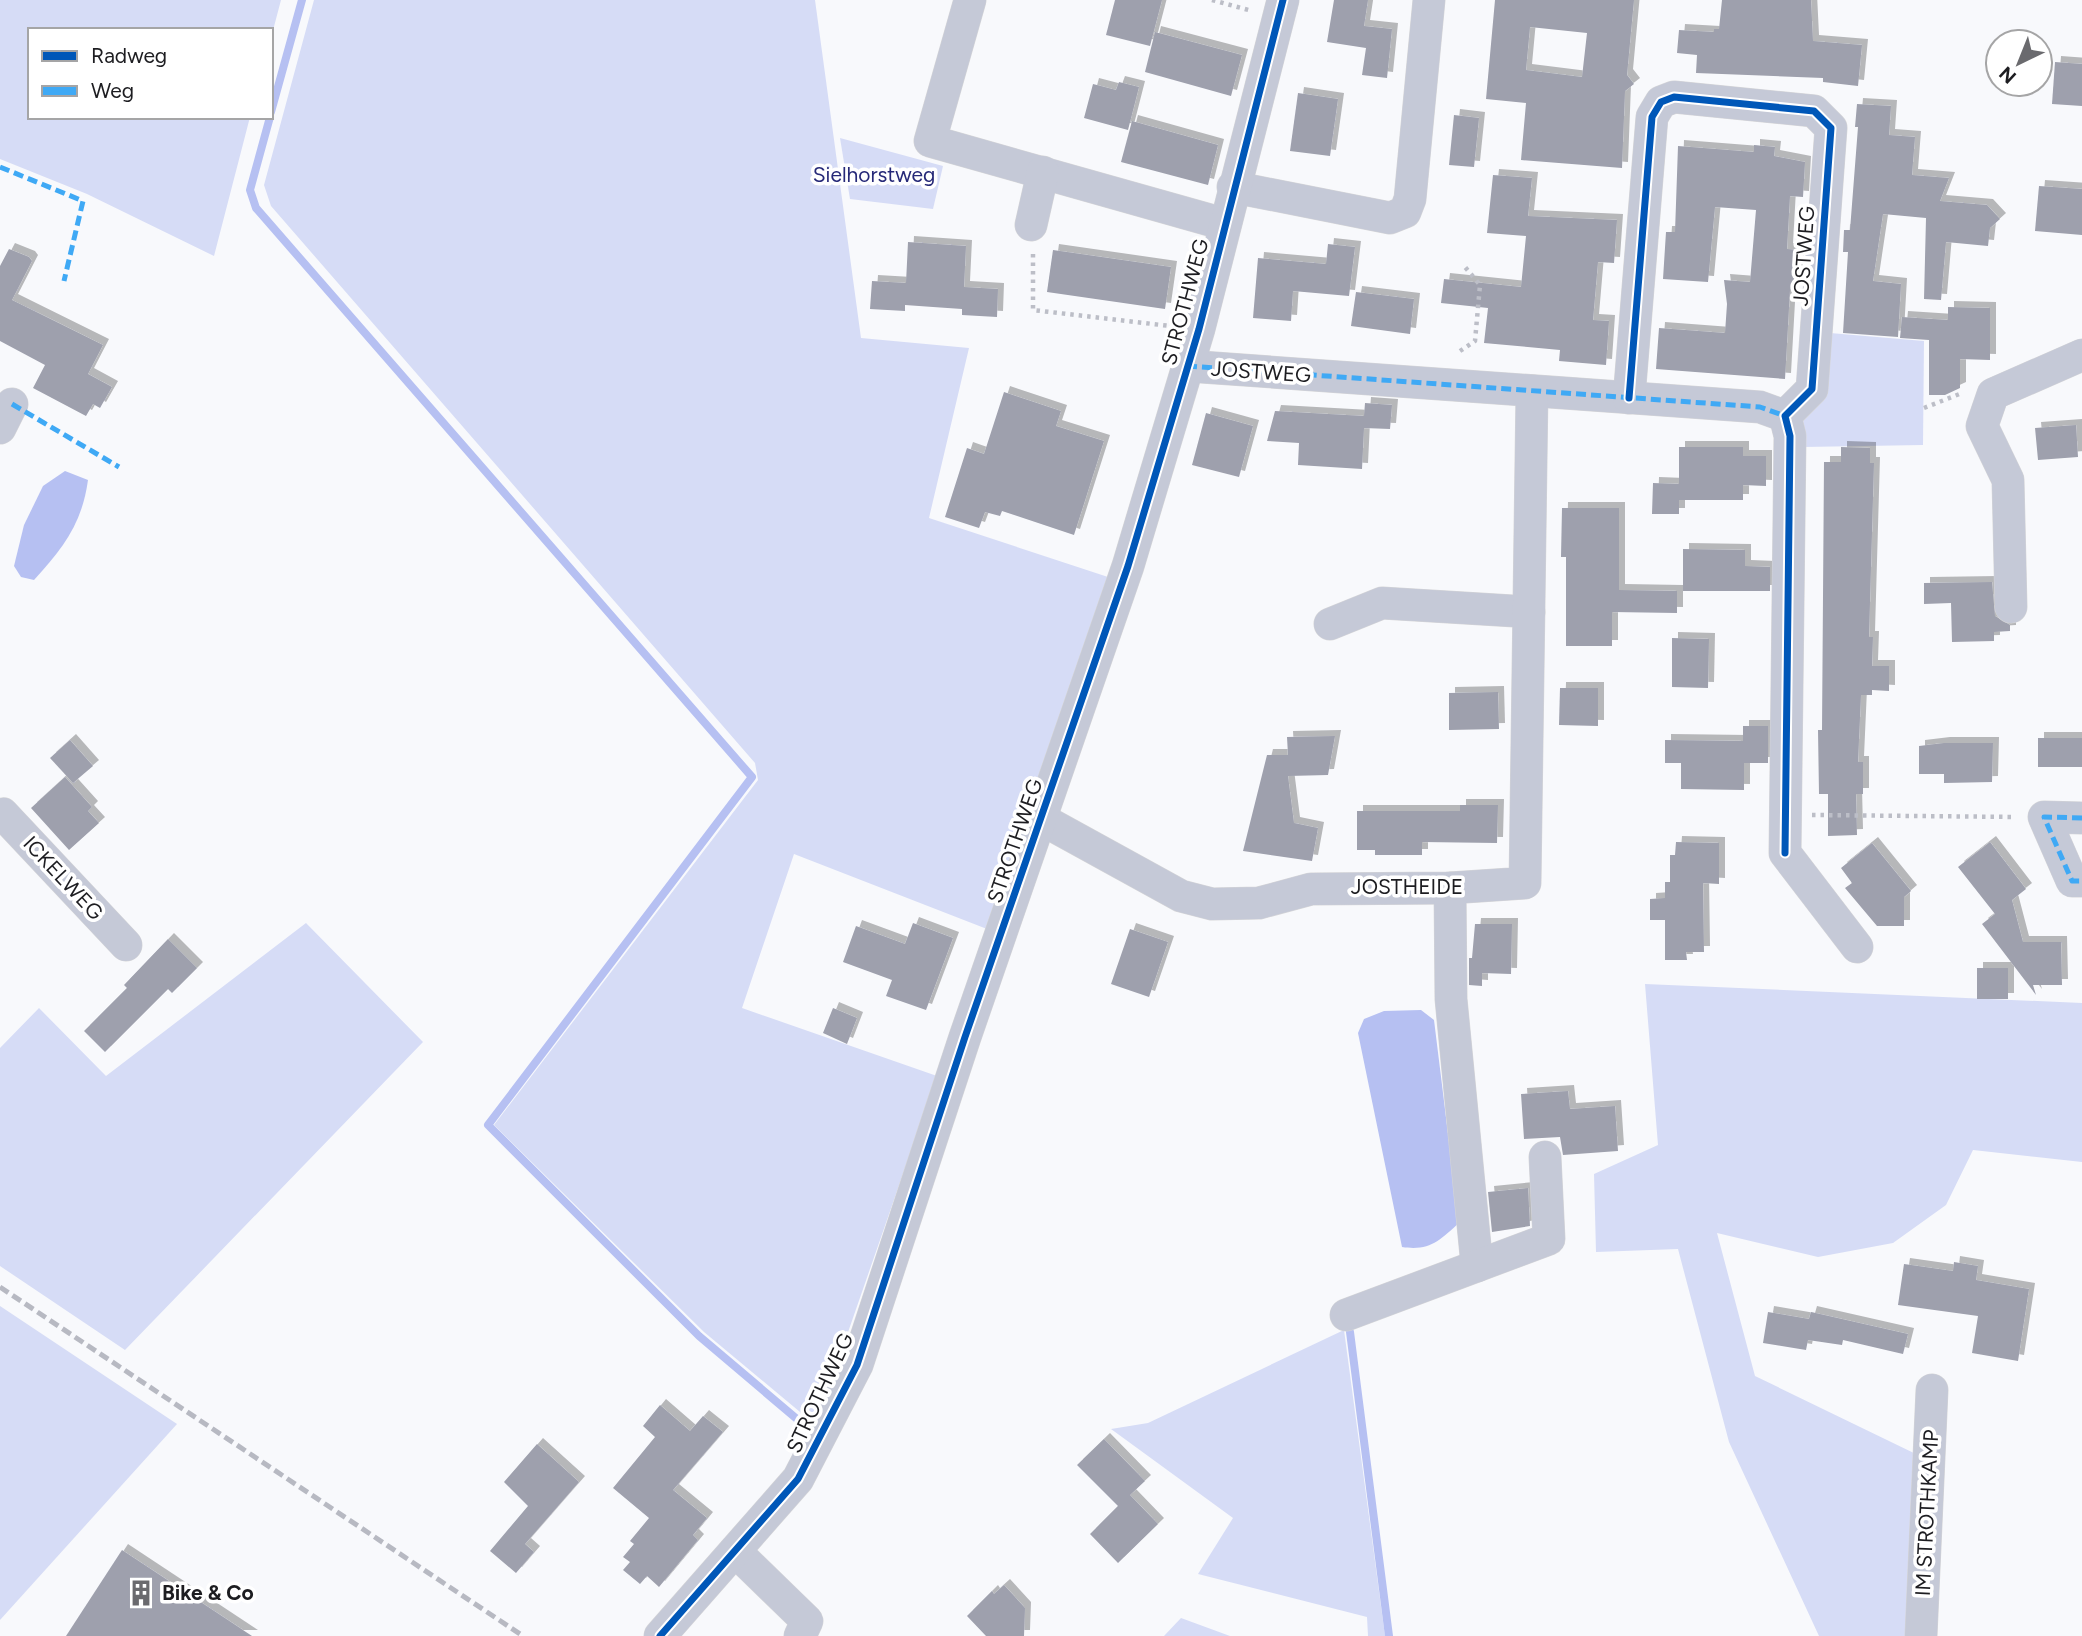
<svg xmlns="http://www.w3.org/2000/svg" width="2082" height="1636" font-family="Figtree,sans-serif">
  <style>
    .green { fill: #d6dcf6 }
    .water { fill: #b6c0f2 }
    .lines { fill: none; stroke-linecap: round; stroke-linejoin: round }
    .stream { stroke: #b6c0f2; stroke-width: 8 }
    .building { fill: #9ea0ad; fill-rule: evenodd; filter: url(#shadow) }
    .minor-casing { stroke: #d6d6d8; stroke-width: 33 }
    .path { stroke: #bcbec7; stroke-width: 4.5; stroke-dasharray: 3.5 5; stroke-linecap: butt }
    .minor { stroke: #c5c9d7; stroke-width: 32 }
    .rail { stroke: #b7b9c2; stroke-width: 5; stroke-dasharray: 10 5; stroke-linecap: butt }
    .quiet { stroke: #3fa9f5; stroke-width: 5; stroke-dasharray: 10 5; stroke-linecap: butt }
    .cycleway-casing { stroke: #fff; stroke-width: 11 }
    .cycleway { stroke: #0057b8; stroke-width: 7 }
    .labels { text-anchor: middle; stroke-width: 7; stroke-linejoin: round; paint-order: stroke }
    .park-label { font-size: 21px; fill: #262978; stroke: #fff }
    .street-label { font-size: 21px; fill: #1d1d21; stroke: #fff }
    .poi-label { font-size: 21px; font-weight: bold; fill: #1d1d21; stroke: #fff; text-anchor: start }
  </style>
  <defs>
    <filter id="shadow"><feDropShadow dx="6" dy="-6" stdDeviation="0" flood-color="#0004"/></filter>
  </defs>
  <rect width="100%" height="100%" fill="#f8f9fc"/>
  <g class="green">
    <polygon points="0,0 281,0 271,38 271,30 30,30 30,117 250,117 214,256 87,194 0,159"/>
    <polygon points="314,0 815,0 861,338 969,348 929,518 1108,577 987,929 794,854 742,1008 937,1076 838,1361 812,1422 704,1332 494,1125 758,780 755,763 271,206 264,185"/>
    <polygon points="840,138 943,166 933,209 850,199"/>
    <polygon points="1830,333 1924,341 1923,445 1803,447 1803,418"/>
    <polygon points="306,923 423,1042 125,1350 0,1266 0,1048 39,1008 106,1076"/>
    <polygon points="1645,984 2082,1003 2082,1162 1973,1150 1946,1205 1893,1243 1818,1257 1717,1233 1755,1376 1920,1456 1912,1636 1819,1636 1729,1442 1678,1249 1596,1252 1594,1174 1658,1145"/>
    <polygon points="0,1306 177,1424 0,1620"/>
    <polygon points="1344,1330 1385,1636 1368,1636 1367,1617 1198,1574 1233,1518 1111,1429 1148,1423"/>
    <polygon points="1181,1618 1230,1636 1164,1636"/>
  </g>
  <g class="water">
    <path d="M 65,471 L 88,480 C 82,524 63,548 34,580 L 21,577 L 14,566 L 24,525 L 43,486 Z"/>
    <path d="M 1421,1010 L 1434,1020 L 1459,1223 C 1439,1241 1430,1251 1402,1247 L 1358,1033 L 1364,1019 L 1384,1011 Z"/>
  </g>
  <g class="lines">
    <g class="stream">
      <polyline points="271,112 302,0"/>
      <polyline points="270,117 250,190 256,208 752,777 488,1125 699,1336 804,1425"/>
      <polyline points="1350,1332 1389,1636"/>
    </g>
  </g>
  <g class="building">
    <polygon points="1115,0 1162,0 1150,46 1106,35"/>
    <polygon points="1334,0 1368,0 1364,26 1392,29 1387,78 1362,75 1366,48 1327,42"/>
    <path d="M 1495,0 L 1634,0 L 1627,75 L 1634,84 L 1625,91 L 1622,168 L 1521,160 L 1526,103 L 1486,99 ZM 1530,27 L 1587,33 L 1582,77 L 1526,70 Z"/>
    <polygon points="1722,0 1811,0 1813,41 1862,45 1858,86 1823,82 1823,78 1696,73 1697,55 1677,53 1679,30 1714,32 1714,29 1719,29"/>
    <polygon points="1155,32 1242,55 1231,96 1145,72"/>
    <polygon points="2055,62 2082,64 2082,106 2052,104"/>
    <polygon points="1119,82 1139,87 1128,130 1084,118 1093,84 1116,90"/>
    <polygon points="1298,93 1338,99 1330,156 1290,151"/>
    <polygon points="1857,104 1891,106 1889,135 1915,137 1912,175 1949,178 1940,201 1987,205 2000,219 1990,228 1988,246 1946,242 1941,300 1924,299 1926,218 1883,214 1873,281 1901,284 1898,337 1843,333 1848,252 1843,252 1844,230 1850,230 1858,127 1855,127"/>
    <polygon points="1454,115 1479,118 1474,167 1449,165"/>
    <polygon points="1132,121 1218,145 1208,185 1121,162"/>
    <polygon points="1754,145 1775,147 1774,156 1805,162 1803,197 1790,196 1787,249 1799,250 1795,290 1790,290 1785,379 1656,369 1659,328 1725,333 1727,304 1724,280 1750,282 1756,210 1715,207 1708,282 1663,279 1666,232 1675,232 1678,146 1754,152"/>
    <polygon points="1493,175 1532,178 1528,216 1617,220 1614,263 1598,262 1593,320 1609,321 1606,365 1559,361 1560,350 1484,343 1488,308 1441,303 1444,279 1521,287 1526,236 1487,233"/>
    <polygon points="2039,186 2082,189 2082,235 2035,231"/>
    <polygon points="908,242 966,246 964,287 998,289 997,317 962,315 962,309 933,307 905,305 905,311 870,309 872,281 906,283"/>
    <polygon points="1328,244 1355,247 1349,296 1293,291 1291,321 1253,318 1258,258 1326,264"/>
    <polygon points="9,249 29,257 32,261 12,300 103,345 88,374 112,387 100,408 93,404 86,416 33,388 45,365 0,341 0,266"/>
    <polygon points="1053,250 1171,267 1165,309 1047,292"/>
    <polygon points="1356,292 1414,299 1410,334 1351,326"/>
    <polygon points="1948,307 1990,308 1990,360 1960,359 1960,388 1945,395 1929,395 1929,340 1900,338 1902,317 1948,320"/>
    <polygon points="1004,392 1061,411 1056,426 1104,441 1074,535 1002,511 1000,516 985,512 979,528 945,517 967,448 984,454"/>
    <polygon points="1365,403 1392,405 1390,429 1364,428 1362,469 1298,465 1299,443 1267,441 1275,411 1364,416"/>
    <polygon points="1206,413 1253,426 1239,477 1192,465"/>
    <polygon points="2076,425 2078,457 2038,460 2035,428"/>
    <polygon points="1679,447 1743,447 1743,456 1766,456 1766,486 1743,485 1743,500 1679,500 1679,514 1652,514 1653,483 1679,484"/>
    <polygon points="1841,447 1870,448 1870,463 1874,463 1869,637 1873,637 1872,666 1889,666 1889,691 1872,690 1872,695 1861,695 1858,762 1863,762 1863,794 1856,794 1857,835 1828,836 1828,794 1819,794 1818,730 1822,730 1824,462 1841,462"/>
    <polygon points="1562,508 1619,508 1619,590 1677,591 1677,613 1612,612 1612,646 1566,646 1566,557 1561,557"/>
    <polygon points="1683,549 1745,550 1745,566 1770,567 1770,591 1683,591"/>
    <polygon points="1992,582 1995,616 2010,625 2010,631 1994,632 1994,641 1952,642 1951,603 1924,604 1924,583"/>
    <polygon points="1672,638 1709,639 1708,688 1672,687"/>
    <polygon points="1560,688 1598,688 1598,726 1559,725"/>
    <polygon points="1498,692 1499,729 1449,730 1449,693"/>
    <polygon points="1743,726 1768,726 1768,763 1744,763 1744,790 1681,789 1681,763 1665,763 1665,740 1743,741"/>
    <polygon points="1335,736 1328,775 1288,776 1294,823 1318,828 1312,861 1243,851 1267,755 1288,755 1287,737"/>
    <rect x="2038" y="738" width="44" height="29"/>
    <polygon points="70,740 93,766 73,783 50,758"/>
    <polygon points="1944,743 1993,743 1992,782 1944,783 1944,774 1919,774 1919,746"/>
    <polygon points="65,777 92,807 88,811 99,823 69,850 31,808"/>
    <polygon points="1460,805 1498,805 1497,843 1422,842 1422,855 1375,855 1375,850 1357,850 1357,811 1460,811"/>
    <polygon points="1676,842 1719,843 1719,884 1703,883 1704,952 1686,952 1687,960 1665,960 1665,920 1650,920 1650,899 1665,898 1665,882 1670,882 1670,855 1675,855"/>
    <polygon points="1990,842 2026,889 2012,900 2023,942 2061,942 2062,985 2033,985 2036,995 1982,924 1995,914 1958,867"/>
    <polygon points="1872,843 1911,891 1904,897 1904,926 1877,926 1845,888 1852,883 1841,868"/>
    <polygon points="913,923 953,938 926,1010 886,996 892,980 843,962 856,926 905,944"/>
    <polygon points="1475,924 1512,924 1511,974 1482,973 1482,986 1469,985 1469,958 1472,958"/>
    <polygon points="1130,929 1168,942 1149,997 1111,984"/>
    <polygon points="168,939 197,968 172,993 168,989 105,1052 84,1031 127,988 124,985"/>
    <rect x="1977" y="968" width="31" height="31"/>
    <polygon points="833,1008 857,1018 847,1044 823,1033"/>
    <polygon points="1568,1091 1570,1109 1615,1106 1618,1151 1563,1155 1560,1137 1524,1139 1521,1094"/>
    <polygon points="1528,1188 1530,1226 1492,1232 1488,1192"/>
    <polygon points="1954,1262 1978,1266 1976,1280 2029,1289 2018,1361 1972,1353 1978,1316 1898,1305 1904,1264 1953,1271"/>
    <polygon points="1768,1312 1809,1319 1811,1312 1908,1334 1903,1354 1843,1340 1842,1345 1808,1340 1806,1350 1763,1343"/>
    <polygon points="660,1405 690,1431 703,1416 723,1432 673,1490 707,1518 693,1535 698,1540 659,1587 647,1576 640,1584 623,1570 630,1562 623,1557 634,1544 630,1541 649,1518 613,1488 655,1437 643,1426"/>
    <polygon points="1104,1439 1145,1481 1130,1495 1158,1524 1118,1563 1090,1534 1118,1506 1077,1465"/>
    <polygon points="537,1444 579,1482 525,1544 534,1552 516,1573 490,1551 528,1506 504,1482"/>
    <polygon points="122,1550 252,1636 66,1636"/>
    <polygon points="1004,1585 1025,1608 1024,1636 986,1636 967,1616 992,1591 994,1594"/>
  </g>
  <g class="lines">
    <g class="minor-casing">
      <g id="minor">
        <polyline points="970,0 930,141 1224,224"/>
        <polyline points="1233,187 1390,218 1405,212 1410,199 1429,0"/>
        <polyline points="1031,225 1043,172"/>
        <polyline points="1187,366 1760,407 1785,416"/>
        <polyline points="1629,398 1652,117 1661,102 1674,97 1814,111 1831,128 1812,389 1785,416 1790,436 1785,853 1857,947"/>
        <polyline points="0,428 12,404"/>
        <polyline points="2011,607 2008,480 1982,426 1993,394 2082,355"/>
        <polyline points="1330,624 1382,603 1529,612"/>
        <polyline points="0,815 3,814 126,945"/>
        <polyline points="2082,818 2044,817 2072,881 2082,881"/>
        <polyline points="1041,819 1181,896 1212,904 1259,903 1311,889 1450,888 1525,883 1532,391"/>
        <polyline points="1450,888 1451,999 1477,1266"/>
        <polyline points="1346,1315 1549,1239 1545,1157"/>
        <polyline points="735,1551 807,1621 800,1636"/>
        <polyline points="660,1636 798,1479 857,1365 965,1037 1128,566 1199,329 1283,0"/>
        <polyline points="1921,1636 1932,1390"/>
      </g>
    </g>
    <g class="path">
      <polyline points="1212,0 1252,11"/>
      <polyline points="1033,254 1033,310 1170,326"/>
      <polyline points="1460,351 1475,341 1480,285 1465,267"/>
      <polyline points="1924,408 1962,393"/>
      <polyline points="1812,815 2016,817"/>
    </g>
    <use href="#minor" class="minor"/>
    <polyline class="rail" points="0,1287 523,1636"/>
    <g class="quiet">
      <polyline points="0,167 83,201 64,281"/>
      <polyline points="1187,366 1760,407 1785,416"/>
      <polyline points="12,404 119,467"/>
      <polyline points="2082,818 2044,817 2072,881 2082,881"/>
    </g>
    <g class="cycleway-casing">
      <g id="cycleway">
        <polyline points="1629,398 1652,117 1661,102 1674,97 1814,111 1831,128 1812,389 1785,416 1790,436 1785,853"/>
        <polyline points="660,1636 798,1479 857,1365 965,1037 1128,566 1199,329 1283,0"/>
      </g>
    </g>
    <use href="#cycleway" class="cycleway"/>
  </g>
  <defs>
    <g id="building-bare" transform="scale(2.1)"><path d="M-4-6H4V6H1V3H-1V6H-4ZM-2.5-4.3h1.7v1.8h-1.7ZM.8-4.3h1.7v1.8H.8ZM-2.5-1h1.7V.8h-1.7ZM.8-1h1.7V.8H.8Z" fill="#6a6a6e" stroke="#fff" stroke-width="2.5" paint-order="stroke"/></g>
  </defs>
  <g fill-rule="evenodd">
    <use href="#building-bare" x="141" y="1593"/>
  </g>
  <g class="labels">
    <g class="park-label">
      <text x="874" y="182">Sielhorstweg</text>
    </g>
    <g class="street-label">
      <text transform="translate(1804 256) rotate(-86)" y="7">JOSTWEG</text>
      <text transform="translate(1185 302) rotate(-75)" y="7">STROTHWEG</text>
      <text transform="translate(1261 372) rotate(4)" y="7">JOSTWEG</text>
      <text transform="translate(1015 841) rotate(-71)" y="7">STROTHWEG</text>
      <text transform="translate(63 878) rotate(47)" y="7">ICKELWEG</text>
      <text x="1407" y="894">JOSTHEIDE</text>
      <text transform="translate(820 1393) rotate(-65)" y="7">STROTHWEG</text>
      <text transform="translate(1927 1513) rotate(-87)" y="7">IM STROTHKAMP</text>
    </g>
    <g class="poi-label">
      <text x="162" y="1600">Bike &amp; Co</text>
    </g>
  </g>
  <rect x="28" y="28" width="245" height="91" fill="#ffffff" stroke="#a5a5a6" stroke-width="2"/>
  <rect x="42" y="51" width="35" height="10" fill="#0057b8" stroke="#a5a5a6" stroke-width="2"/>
  <text x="91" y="63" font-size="21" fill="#1d1d21">Radweg</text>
  <rect x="42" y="86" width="35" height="10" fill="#3fa9f5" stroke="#a5a5a6" stroke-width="2"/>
  <text x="91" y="98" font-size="21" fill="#1d1d21">Weg</text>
  <g transform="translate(2019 63) rotate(223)"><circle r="33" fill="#ffffff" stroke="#a5a5a6" stroke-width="2"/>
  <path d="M0-5L12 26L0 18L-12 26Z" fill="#6a6a6e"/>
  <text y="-10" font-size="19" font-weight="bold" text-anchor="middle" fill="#1d1d21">N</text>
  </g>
</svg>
